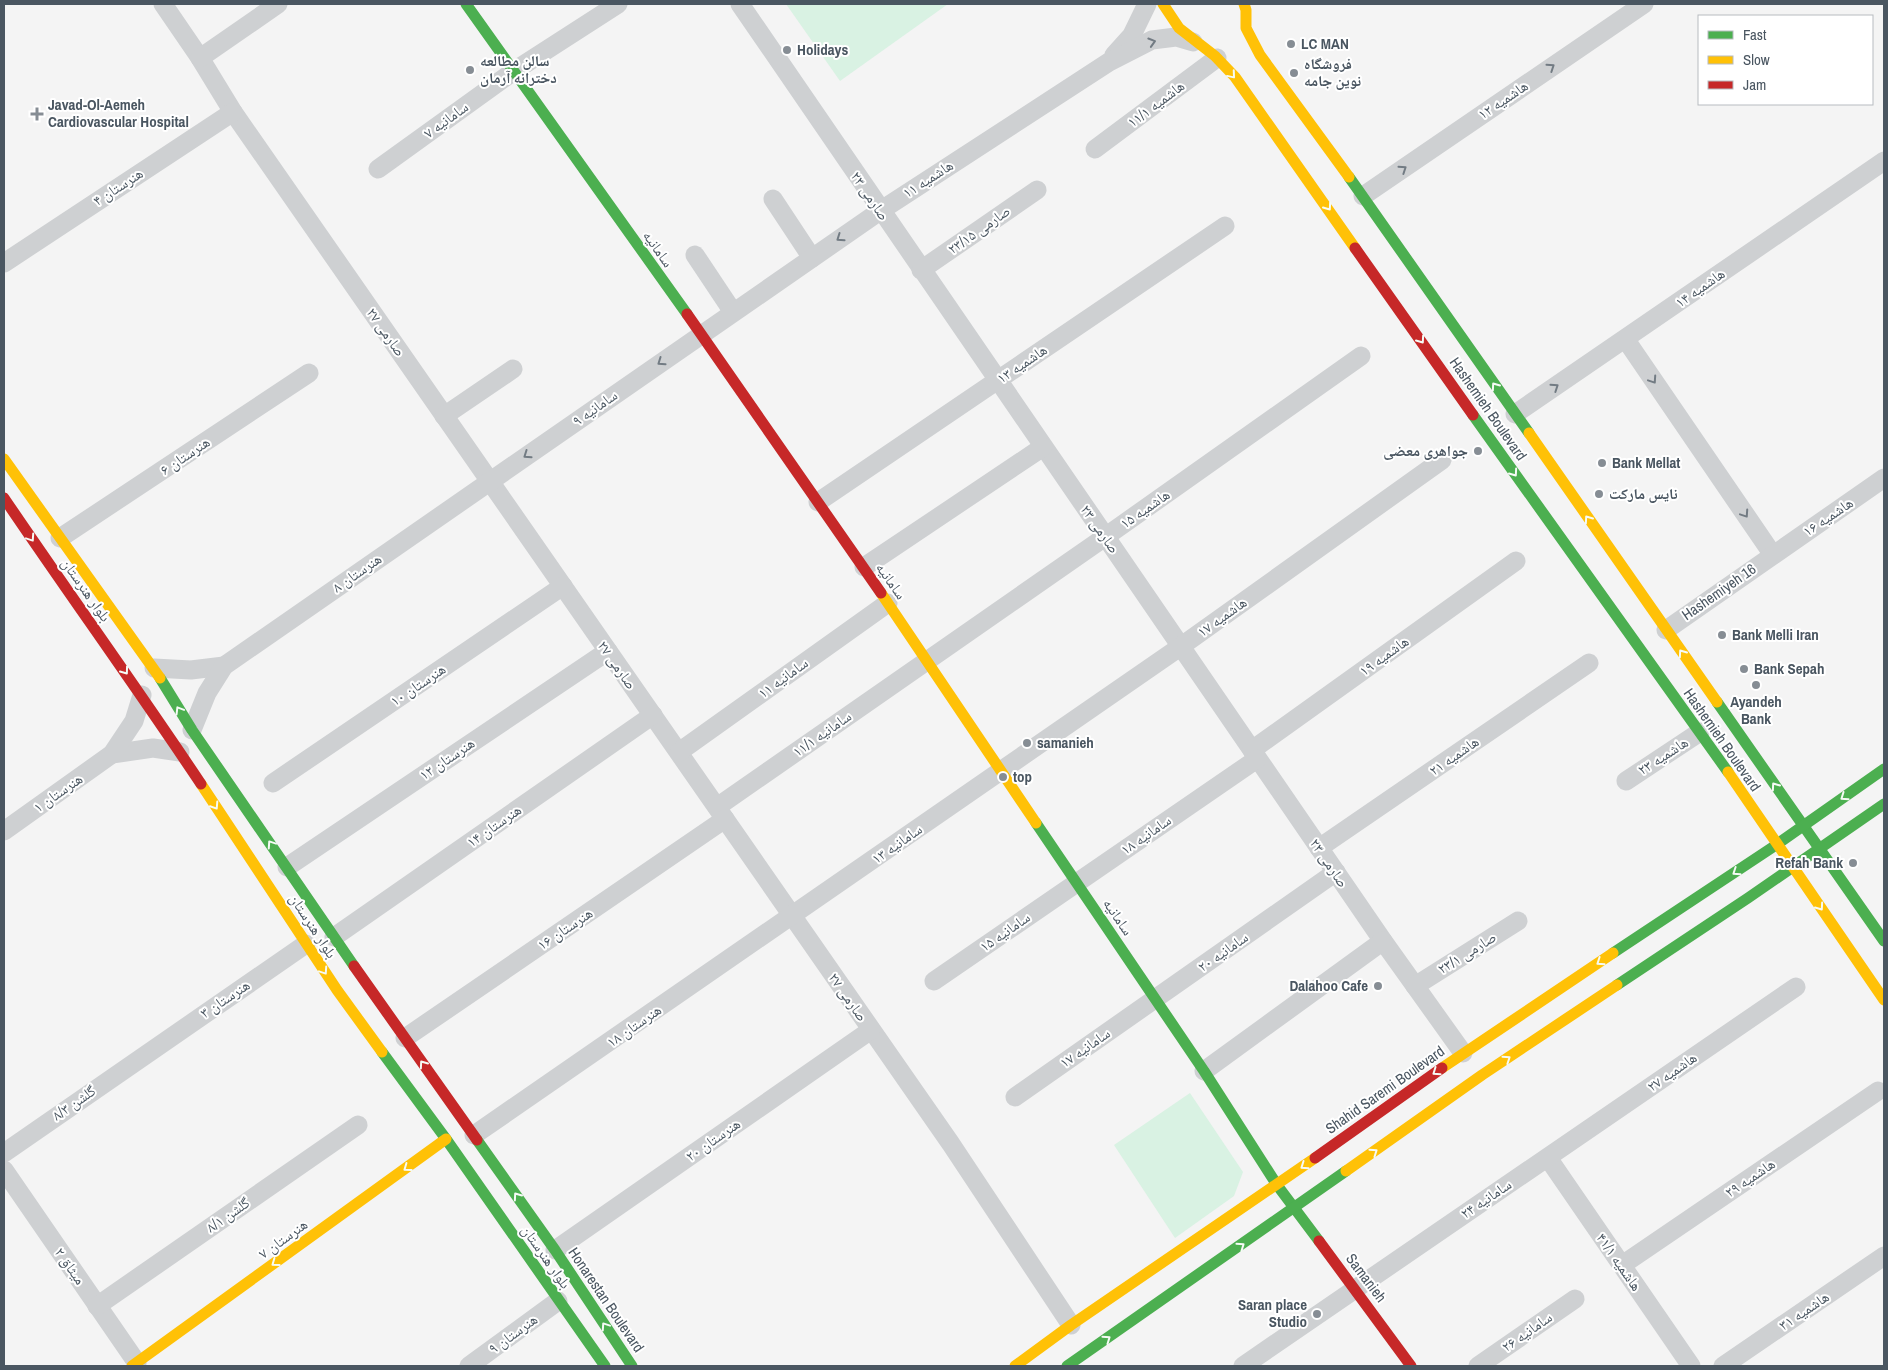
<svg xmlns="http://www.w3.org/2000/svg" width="1888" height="1370" font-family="'Archivo Narrow','Noto Naskh Arabic',sans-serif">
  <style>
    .garden { fill: #d9f2e3 }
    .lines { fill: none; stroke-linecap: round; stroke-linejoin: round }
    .street { stroke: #ced0d2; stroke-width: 19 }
    .fast { stroke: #4caf50; stroke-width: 11 }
    .slow { stroke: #ffc107; stroke-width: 11 }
    .jam { stroke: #c62828; stroke-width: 11 }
    .oneway { stroke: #727b83 }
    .oneway2 { stroke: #f6fbf6 }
    .poi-dot { fill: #868d94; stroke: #fff; stroke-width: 2 }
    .labels { text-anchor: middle; stroke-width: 4; stroke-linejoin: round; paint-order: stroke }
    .poi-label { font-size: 15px; font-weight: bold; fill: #4a5661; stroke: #fff; text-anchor: start }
    .street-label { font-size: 15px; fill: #4a5661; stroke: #fff }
  </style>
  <rect width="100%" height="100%" fill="#f4f4f4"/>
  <g class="garden">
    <polygon points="786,4 948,4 840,81"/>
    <polygon points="1190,1093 1243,1172 1234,1196 1175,1238 1114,1145"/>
  </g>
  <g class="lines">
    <g class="street">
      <polyline points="163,4 200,58 233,112 951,1144 1071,1325"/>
      <polyline points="740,4 1383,941 1463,1053"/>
      <polyline points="1114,55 1132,35 1147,4"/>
      <polyline points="200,58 278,4"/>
      <polyline points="1095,149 1217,58"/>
      <polyline points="378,169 514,71 618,4"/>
      <polyline points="1363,196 1644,4"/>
      <polyline points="773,199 812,258"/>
      <polyline points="695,255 733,312"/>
      <polyline points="4,263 233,112"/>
      <polyline points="921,270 1037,190"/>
      <polyline points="1626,340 1773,555"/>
      <polyline points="1515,414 1884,161"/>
      <polyline points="444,416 513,369"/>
      <polyline points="818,502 1225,226"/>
      <polyline points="60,538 309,373"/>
      <polyline points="864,567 1043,447"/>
      <polyline points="1666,630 1884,478"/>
      <polyline points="154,668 191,670 224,666"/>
      <polyline points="192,730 207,693 224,666 880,211 1109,62 1152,40 1176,37 1193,42"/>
      <polyline points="1252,750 1516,561"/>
      <polyline points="679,752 888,603"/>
      <polyline points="112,754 153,748 180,752"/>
      <polyline points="1626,781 1700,732"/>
      <polyline points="273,783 563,586"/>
      <polyline points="717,807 1105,537 1361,356"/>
      <polyline points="4,831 112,754 134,721 142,695"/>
      <polyline points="1319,848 1589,663"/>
      <polyline points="287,867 608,651"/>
      <polyline points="334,937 653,715"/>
      <polyline points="934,981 1257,759"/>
      <polyline points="1415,986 1518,921"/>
      <polyline points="405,1038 725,819"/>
      <polyline points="1204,1071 1383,941"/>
      <polyline points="1015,1097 1336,872"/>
      <polyline points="474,1135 1180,647 1442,460"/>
      <polyline points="4,1153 306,944"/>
      <polyline points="1548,1158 1691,1366"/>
      <polyline points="4,1170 137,1363"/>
      <polyline points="555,1250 871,1030"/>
      <polyline points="1622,1265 1878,1091"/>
      <polyline points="97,1306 358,1125"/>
      <polyline points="469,1366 558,1301"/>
      <polyline points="1243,1366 1796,987"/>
      <polyline points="1478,1366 1575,1299"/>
      <polyline points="1723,1366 1884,1256"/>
    </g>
    <g class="fast">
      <polyline points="466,4 687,314"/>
      <polyline points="1349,177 1529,433"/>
      <polyline points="1473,415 1728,772"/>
      <polyline points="160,678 192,730 354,966"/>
      <polyline points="1717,702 1884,941"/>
      <polyline points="1036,823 1204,1071 1277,1185 1319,1241"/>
      <polyline points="1613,953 1776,845 1884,769"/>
      <polyline points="1617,985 1748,898 1884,804"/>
      <polyline points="382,1052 446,1139 605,1366"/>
      <polyline points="477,1140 555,1250 632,1366"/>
      <polyline points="1067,1366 1346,1171"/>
    </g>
    <g class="slow">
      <polyline points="1163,4 1179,28 1215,56 1235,77 1355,248"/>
      <polyline points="1244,4 1246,10 1246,28 1260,55 1349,177"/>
      <polyline points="1529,433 1717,702"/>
      <polyline points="4,459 160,678"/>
      <polyline points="881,593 1036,823"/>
      <polyline points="1728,772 1884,1000"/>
      <polyline points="201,784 337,990 382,1052"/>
      <polyline points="1442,1068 1613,953"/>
      <polyline points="1346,1171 1482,1075 1617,985"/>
      <polyline points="132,1366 446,1139"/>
      <polyline points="1015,1366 1071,1325 1315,1158"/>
    </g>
    <g class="jam">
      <polyline points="1355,248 1473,415"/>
      <polyline points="687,314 881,593"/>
      <path d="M 4,498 C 69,594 137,688 201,784"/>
      <polyline points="354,966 477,1140"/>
      <polyline points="1315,1158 1442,1068"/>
      <polyline points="1319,1241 1411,1366"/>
    </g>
  </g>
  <defs><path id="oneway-chevron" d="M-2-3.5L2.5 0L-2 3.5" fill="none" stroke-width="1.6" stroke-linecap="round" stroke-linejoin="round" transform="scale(1.25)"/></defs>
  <g class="oneway">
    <use href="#oneway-chevron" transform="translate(1152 42) rotate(-17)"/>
    <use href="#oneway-chevron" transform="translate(1551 67) rotate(-34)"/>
    <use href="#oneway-chevron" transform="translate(1403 169) rotate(-34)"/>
    <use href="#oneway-chevron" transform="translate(840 238) rotate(145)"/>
    <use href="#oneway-chevron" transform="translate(661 362) rotate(145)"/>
    <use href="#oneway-chevron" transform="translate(1653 380) rotate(56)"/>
    <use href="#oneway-chevron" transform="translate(1555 387) rotate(-34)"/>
    <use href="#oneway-chevron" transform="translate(527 455) rotate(145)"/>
    <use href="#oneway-chevron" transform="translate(1745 514) rotate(56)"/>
  </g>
  <g class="oneway2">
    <use href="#oneway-chevron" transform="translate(1232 75) rotate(50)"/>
    <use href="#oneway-chevron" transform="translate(1328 207) rotate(55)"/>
    <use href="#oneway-chevron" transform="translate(1421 340) rotate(55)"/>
    <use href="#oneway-chevron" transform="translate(1495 386) rotate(-125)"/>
    <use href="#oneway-chevron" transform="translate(1514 473) rotate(55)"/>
    <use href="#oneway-chevron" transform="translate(1588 519) rotate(-125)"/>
    <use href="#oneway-chevron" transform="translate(31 538) rotate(56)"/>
    <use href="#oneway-chevron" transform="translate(1682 653) rotate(-125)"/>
    <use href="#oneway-chevron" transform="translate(125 671) rotate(54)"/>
    <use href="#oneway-chevron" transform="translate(179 710) rotate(-121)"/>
    <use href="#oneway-chevron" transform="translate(1775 786) rotate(-125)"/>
    <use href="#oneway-chevron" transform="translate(1844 797) rotate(145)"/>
    <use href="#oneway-chevron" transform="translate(215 806) rotate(57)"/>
    <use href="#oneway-chevron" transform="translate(271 844) rotate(-124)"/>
    <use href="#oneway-chevron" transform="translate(1736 872) rotate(146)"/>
    <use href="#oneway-chevron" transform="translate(1820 907) rotate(55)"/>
    <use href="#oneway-chevron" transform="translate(1600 962) rotate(146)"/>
    <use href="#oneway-chevron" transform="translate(324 971) rotate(56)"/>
    <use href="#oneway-chevron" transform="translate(1507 1059) rotate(-34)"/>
    <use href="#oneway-chevron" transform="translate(423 1064) rotate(-125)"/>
    <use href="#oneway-chevron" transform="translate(1436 1072) rotate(145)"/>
    <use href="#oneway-chevron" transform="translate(1374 1152) rotate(-35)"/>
    <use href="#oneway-chevron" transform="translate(1304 1166) rotate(145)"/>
    <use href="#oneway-chevron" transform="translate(407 1168) rotate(144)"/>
    <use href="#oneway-chevron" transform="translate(517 1196) rotate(-125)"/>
    <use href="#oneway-chevron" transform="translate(1241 1246) rotate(-35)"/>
    <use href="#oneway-chevron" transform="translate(275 1263) rotate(144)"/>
    <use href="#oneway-chevron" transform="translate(605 1326) rotate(-124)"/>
    <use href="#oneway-chevron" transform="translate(1107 1339) rotate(-35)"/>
  </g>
  <g class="poi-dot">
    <circle cx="1291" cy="44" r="5"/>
    <circle cx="787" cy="50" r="5"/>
    <circle cx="470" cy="70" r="5"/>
    <circle cx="1294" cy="73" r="5"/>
    <path d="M34.5 106.5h5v5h5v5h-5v5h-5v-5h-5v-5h5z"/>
    <circle cx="1478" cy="451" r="5"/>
    <circle cx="1602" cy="463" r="5"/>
    <circle cx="1599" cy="494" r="5"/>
    <circle cx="1722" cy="635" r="5"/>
    <circle cx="1744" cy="669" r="5"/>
    <circle cx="1756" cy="685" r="5"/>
    <circle cx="1027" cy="743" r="5"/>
    <circle cx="1003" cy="777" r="5"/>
    <circle cx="1853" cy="863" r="5"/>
    <circle cx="1378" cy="986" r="5"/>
    <circle cx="1317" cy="1314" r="5"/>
  </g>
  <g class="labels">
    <g class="poi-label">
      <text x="1301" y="49">LC MAN</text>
      <text x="797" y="55">Holidays</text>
      <text x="480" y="66">سالن مطالعه<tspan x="480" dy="17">دخترانه آرمان</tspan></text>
      <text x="1304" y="69">فروشگاه<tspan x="1304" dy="17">نوین جامه</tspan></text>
      <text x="48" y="110">Javad-Ol-Aemeh<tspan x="48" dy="17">Cardiovascular Hospital</tspan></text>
      <text x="1468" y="456" text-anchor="end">جواهری معضی</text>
      <text x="1612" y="468">Bank Mellat</text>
      <text x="1609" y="499">نایس مارکت</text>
      <text x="1732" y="640">Bank Melli Iran</text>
      <text x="1754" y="674">Bank Sepah</text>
      <text x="1756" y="707" text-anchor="middle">Ayandeh<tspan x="1756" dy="17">Bank</tspan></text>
      <text x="1037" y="748">samanieh</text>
      <text x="1013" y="782">top</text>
      <text x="1843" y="868" text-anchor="end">Refah Bank</text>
      <text x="1368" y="991" text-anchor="end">Dalahoo Cafe</text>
      <text x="1307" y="1310" text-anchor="end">Saran place<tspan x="1307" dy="17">Studio</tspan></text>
    </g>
    <g class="street-label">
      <text transform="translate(1503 100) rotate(-34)" y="5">هاشمیه ۱۲</text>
      <text transform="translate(1156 104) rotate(-37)" y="5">هاشمیه ۱۱/۱</text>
      <text transform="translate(446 120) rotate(-36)" y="5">سامانیه ۷</text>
      <text transform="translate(928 179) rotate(-33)" y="5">هاشمیه ۱۱</text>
      <text transform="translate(118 187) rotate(-33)" y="5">هنرستان ۴</text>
      <text transform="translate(870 196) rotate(56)" y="5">صارمی ۲۳</text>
      <text transform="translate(979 230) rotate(-35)" y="5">صارمی ۲۳/۱۵</text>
      <text transform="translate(658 249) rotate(55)" y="5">سامانیه</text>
      <text transform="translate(1700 288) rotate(-35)" y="5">هاشمیه ۱۴</text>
      <text transform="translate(386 332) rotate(55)" y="5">صارمی ۲۷</text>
      <text transform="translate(1022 364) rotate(-34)" y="5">هاشمیه ۱۳</text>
      <text transform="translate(595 408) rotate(-35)" y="5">سامانیه ۹</text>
      <text transform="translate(1488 409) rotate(55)" y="5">Hashemieh Boulevard</text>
      <text transform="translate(185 456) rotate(-34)" y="5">هنرستان ۶</text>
      <text transform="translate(1145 509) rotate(-35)" y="5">هاشمیه ۱۵</text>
      <text transform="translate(1828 517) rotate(-34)" y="5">هاشمیه ۱۶</text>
      <text transform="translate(1100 529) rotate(55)" y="5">صارمی ۲۳</text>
      <text transform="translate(357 573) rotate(-35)" y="5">هنرستان ۸</text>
      <text transform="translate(891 581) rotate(55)" y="5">سامانیه</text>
      <text transform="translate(86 590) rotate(55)" y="5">بلوار هنرستان</text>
      <text transform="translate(1719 592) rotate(-35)" y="5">Hashemiyeh 16</text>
      <text transform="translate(1222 617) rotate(-36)" y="5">هاشمیه ۱۷</text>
      <text transform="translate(1384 656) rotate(-36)" y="5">هاشمیه ۱۹</text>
      <text transform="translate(617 665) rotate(55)" y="5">صارمی ۲۷</text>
      <text transform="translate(783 678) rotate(-36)" y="5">سامانیه ۱۱</text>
      <text transform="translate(418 685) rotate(-34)" y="5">هنرستان ۱۰</text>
      <text transform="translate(822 734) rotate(-35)" y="5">سامانیه ۱۱/۱</text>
      <text transform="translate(1722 740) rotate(55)" y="5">Hashemieh Boulevard</text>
      <text transform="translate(1454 756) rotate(-35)" y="5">هاشمیه ۲۱</text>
      <text transform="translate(1663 756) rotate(-33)" y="5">هاشمیه ۲۳</text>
      <text transform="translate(447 759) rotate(-34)" y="5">هنرستان ۱۲</text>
      <text transform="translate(58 793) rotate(-35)" y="5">هنرستان ۱</text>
      <text transform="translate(494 826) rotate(-35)" y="5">هنرستان ۱۴</text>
      <text transform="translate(1146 835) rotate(-35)" y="5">سامانیه ۱۸</text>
      <text transform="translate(897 844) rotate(-35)" y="5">سامانیه ۱۳</text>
      <text transform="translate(1329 863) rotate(56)" y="5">صارمی ۲۳</text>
      <text transform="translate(1118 917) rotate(56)" y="5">سامانیه</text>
      <text transform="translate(313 926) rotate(57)" y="5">بلوار هنرستان</text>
      <text transform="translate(565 929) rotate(-34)" y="5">هنرستان ۱۶</text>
      <text transform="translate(1005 932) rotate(-35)" y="5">سامانیه ۱۵</text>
      <text transform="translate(1223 952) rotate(-35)" y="5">سامانیه ۲۰</text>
      <text transform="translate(1467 953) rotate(-32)" y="5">صارمی ۲۳/۱</text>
      <text transform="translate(848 997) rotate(55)" y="5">صارمی ۲۷</text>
      <text transform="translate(225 999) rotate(-34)" y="5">هنرستان ۳</text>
      <text transform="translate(634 1026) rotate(-35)" y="5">هنرستان ۱۸</text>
      <text transform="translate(1085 1048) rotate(-35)" y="5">سامانیه ۱۷</text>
      <text transform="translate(1672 1072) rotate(-35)" y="5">هاشمیه ۲۷</text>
      <text transform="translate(1385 1090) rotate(-35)" y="5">Shahid Saremi Boulevard</text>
      <text transform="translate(74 1103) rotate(-35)" y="5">گلشن ۸/۳</text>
      <text transform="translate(713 1140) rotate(-35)" y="5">هنرستان ۲۰</text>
      <text transform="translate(1750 1178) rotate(-34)" y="5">هاشمیه ۲۹</text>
      <text transform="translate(1486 1199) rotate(-34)" y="5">سامانیه ۲۴</text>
      <text transform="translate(228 1215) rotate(-35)" y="5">گلشن ۸/۱</text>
      <text transform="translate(283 1239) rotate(-36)" y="5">هنرستان ۷</text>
      <text transform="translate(546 1257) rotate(55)" y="5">بلوار هنرستان</text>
      <text transform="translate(1619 1262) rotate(55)" y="5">هاشمیه ۴۱/۱</text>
      <text transform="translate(70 1266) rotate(55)" y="5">میثاق ۲</text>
      <text transform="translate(1366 1278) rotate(53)" y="5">Samanieh</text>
      <text transform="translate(606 1300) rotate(56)" y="5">Honarestan Boulevard</text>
      <text transform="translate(1804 1311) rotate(-34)" y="5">هاشمیه ۳۱</text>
      <text transform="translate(1527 1332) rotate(-35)" y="5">سامانیه ۲۶</text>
      <text transform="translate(513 1334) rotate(-36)" y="5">هنرستان ۹</text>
    </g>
  </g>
  <rect width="1888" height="1370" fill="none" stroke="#4a5661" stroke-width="10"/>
  <rect x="1698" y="15" width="175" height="90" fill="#ffffff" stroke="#b7bbc0"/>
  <rect x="1708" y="31" width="25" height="8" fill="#4caf50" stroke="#b7bbc0"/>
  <text x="1743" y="40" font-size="15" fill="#4a5661">Fast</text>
  <rect x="1708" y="56" width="25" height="8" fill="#ffc107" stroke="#b7bbc0"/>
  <text x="1743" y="65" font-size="15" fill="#4a5661">Slow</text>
  <rect x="1708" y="81" width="25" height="8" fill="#c62828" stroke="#b7bbc0"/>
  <text x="1743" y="90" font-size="15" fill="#4a5661">Jam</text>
</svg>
